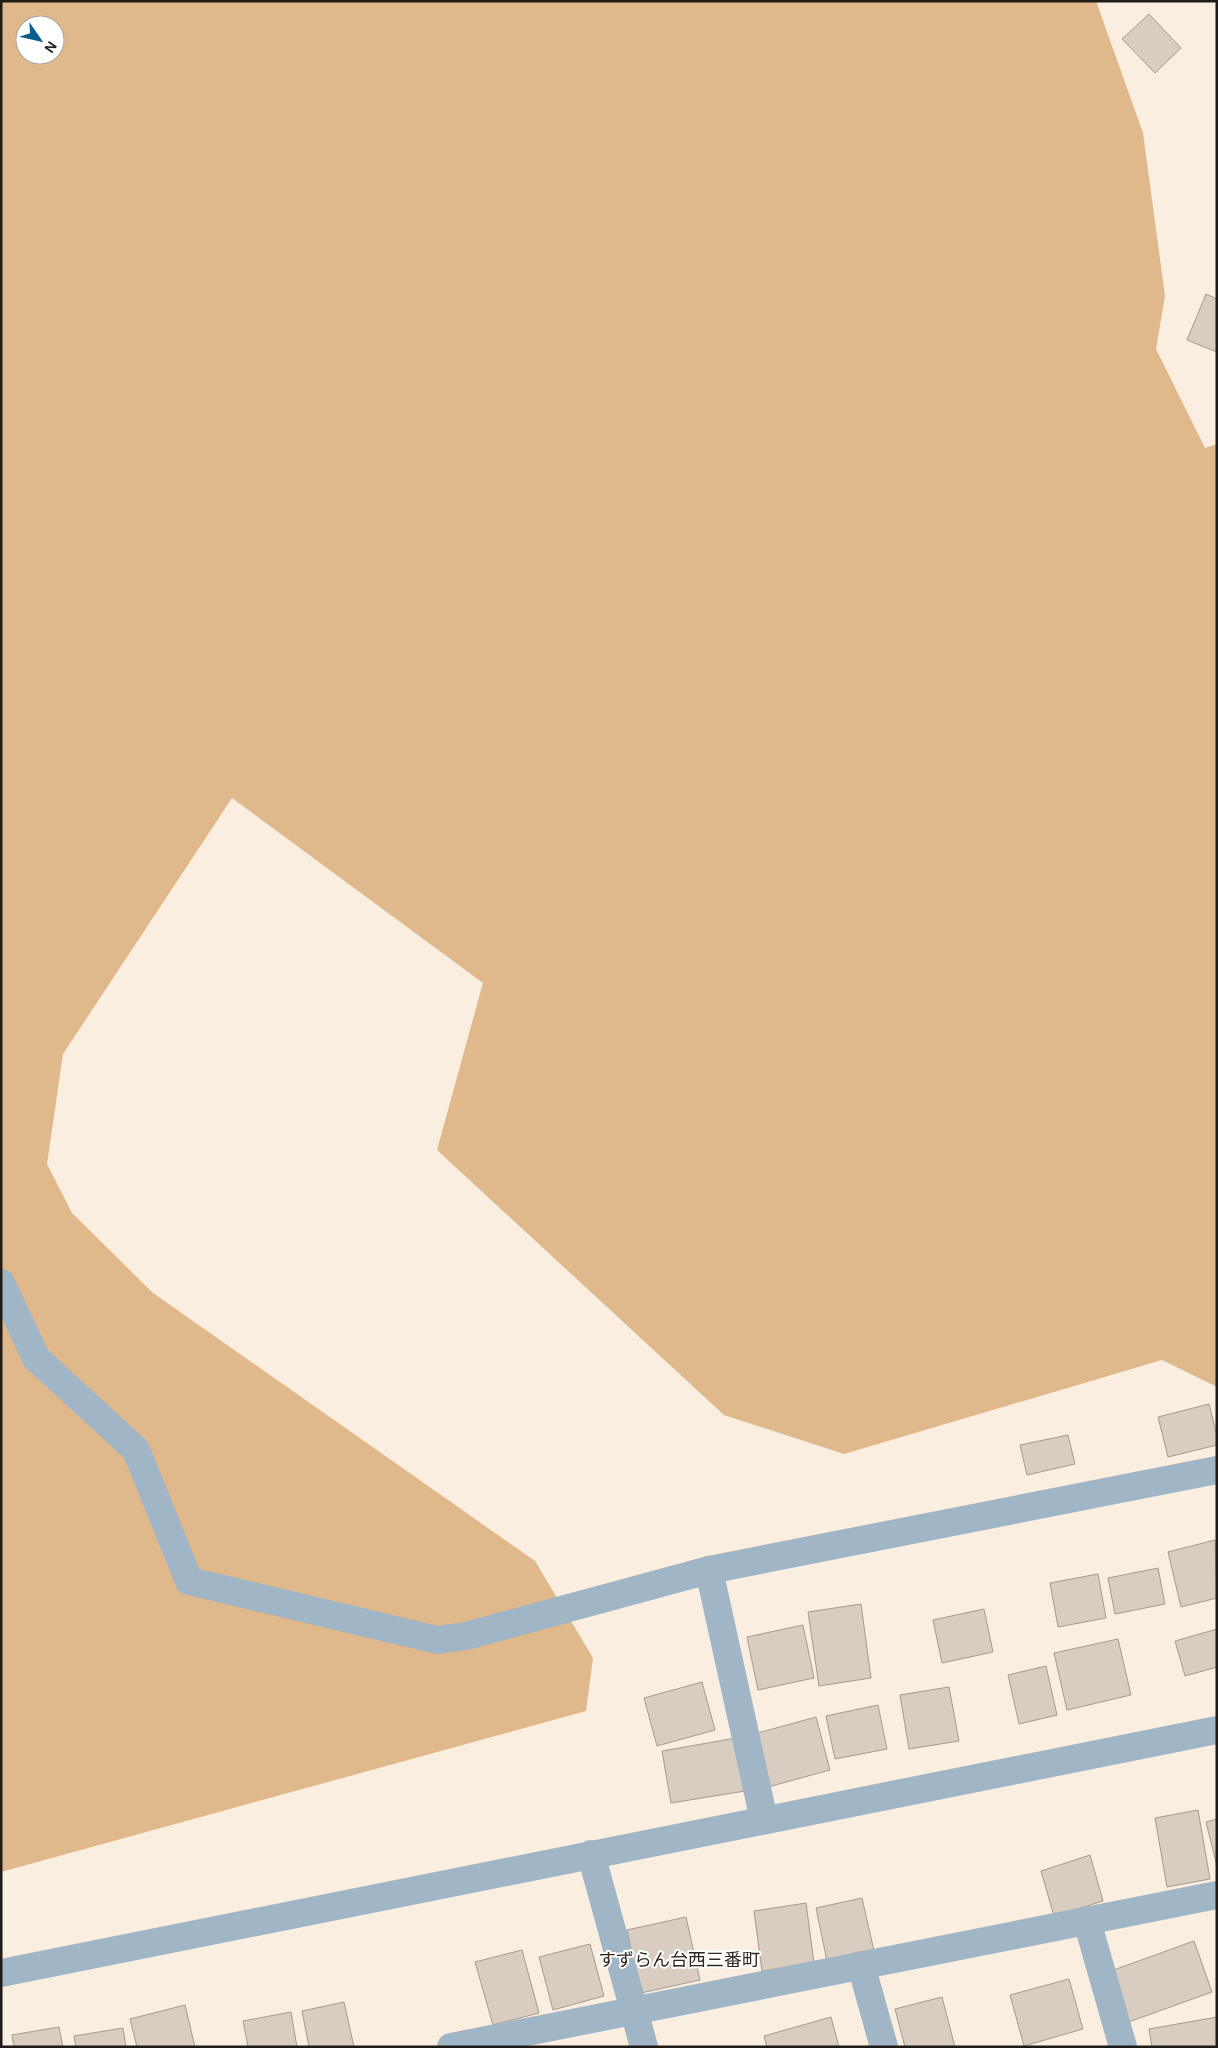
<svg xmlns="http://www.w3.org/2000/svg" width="1218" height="2048" font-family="Arial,'Noto Sans JP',sans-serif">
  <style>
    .forest { fill: #dfb88b; fill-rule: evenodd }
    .building { fill: #d9cdc1; stroke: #a49a8e }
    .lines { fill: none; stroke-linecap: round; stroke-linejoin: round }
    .minor { stroke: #a0b5c6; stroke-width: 28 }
    .labels { text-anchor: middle; stroke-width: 4; stroke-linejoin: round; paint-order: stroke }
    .quarter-label { font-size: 18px; fill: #31281f; stroke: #fff }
  </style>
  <rect width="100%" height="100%" fill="#faeee1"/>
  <path class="forest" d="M 1,1 L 1096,1 L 1143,133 L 1165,296 L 1156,349 L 1205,448 L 1217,444 L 1217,1387 L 1162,1360 L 844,1454 L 724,1415 L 437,1150 L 483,983 L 232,798 L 63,1054 L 47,1164 L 72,1213 L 153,1293 L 535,1561 L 593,1658 L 586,1711 L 1,1872 ZM 25,25 L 55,25 L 55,55 L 25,55 Z"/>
  <g class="building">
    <polygon points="1149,14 1181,48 1155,73 1122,39"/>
    <polygon points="1206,294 1217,299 1217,352 1187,340"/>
    <polygon points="1209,1404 1217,1436 1217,1445 1168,1457 1158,1417"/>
    <polygon points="1068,1435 1075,1464 1027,1475 1020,1445"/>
    <polygon points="1215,1540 1217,1598 1181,1607 1168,1552"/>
    <polygon points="1158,1568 1165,1604 1115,1614 1108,1578"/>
    <polygon points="1098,1574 1106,1618 1058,1627 1050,1583"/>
    <polygon points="861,1604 871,1678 819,1686 808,1612"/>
    <polygon points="984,1609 993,1652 942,1663 933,1620"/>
    <polygon points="803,1625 814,1678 758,1690 747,1637"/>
    <polygon points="1217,1629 1217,1667 1185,1676 1175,1641"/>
    <polygon points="1118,1639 1131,1695 1067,1710 1054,1653"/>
    <polygon points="1046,1666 1057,1715 1019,1724 1008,1675"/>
    <polygon points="702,1682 715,1730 657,1746 644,1698"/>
    <polygon points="949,1687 959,1741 909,1749 900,1695"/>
    <polygon points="878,1705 887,1749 835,1759 826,1716"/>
    <polygon points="816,1717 830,1770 768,1787 754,1734"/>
    <polygon points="736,1738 745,1791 671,1803 662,1751"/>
    <polygon points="1198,1810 1210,1879 1167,1887 1155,1818"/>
    <polygon points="1217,1819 1217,1866 1206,1822"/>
    <polygon points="1090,1855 1103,1901 1054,1916 1041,1871"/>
    <polygon points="862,1898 874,1951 827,1961 816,1908"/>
    <polygon points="806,1903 814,1963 762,1971 754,1911"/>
    <polygon points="686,1917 700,1980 641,1993 627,1930"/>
    <polygon points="1194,1941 1212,1992 1126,2023 1108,1972"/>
    <polygon points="590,1944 604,1996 553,2010 539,1957"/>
    <polygon points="522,1950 539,2013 493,2025 475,1962"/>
    <polygon points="1069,1979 1083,2029 1024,2046 1010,1995"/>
    <polygon points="942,1997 955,2047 905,2047 895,2009"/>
    <polygon points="344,2002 354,2047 309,2047 302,2011"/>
    <polygon points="185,2005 195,2047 137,2047 130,2019"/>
    <polygon points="291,2012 297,2047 248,2047 243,2021"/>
    <polygon points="831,2017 839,2047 767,2047 764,2036"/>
    <polygon points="1217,2017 1217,2047 1152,2047 1149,2029"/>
    <polygon points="59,2027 63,2047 14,2047 12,2035"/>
    <polygon points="123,2028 126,2047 76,2047 74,2036"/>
  </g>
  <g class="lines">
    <g class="minor">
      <polyline points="1,1283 36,1358 136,1450 189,1581 437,1640 466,1636 709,1570 1217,1470"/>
      <polyline points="709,1570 764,1820"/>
      <polyline points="591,1854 644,2047"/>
      <polyline points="1087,1921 1123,2047"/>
      <polyline points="861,1965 884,2047"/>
      <polyline points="1,1973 1217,1730"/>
      <polyline points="451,2047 1217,1895"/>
    </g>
  </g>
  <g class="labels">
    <g class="quarter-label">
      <text x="679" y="1966">すずらん台西三番町</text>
    </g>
  </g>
  <rect width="1218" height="2048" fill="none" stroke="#1f1b16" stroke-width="5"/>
  <g transform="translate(40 40) rotate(124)"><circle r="24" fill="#ffffff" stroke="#a5a4a2"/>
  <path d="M0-4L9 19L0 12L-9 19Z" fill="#0a5d8f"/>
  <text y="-8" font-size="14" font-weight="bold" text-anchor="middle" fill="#1f1b16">N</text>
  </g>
</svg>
